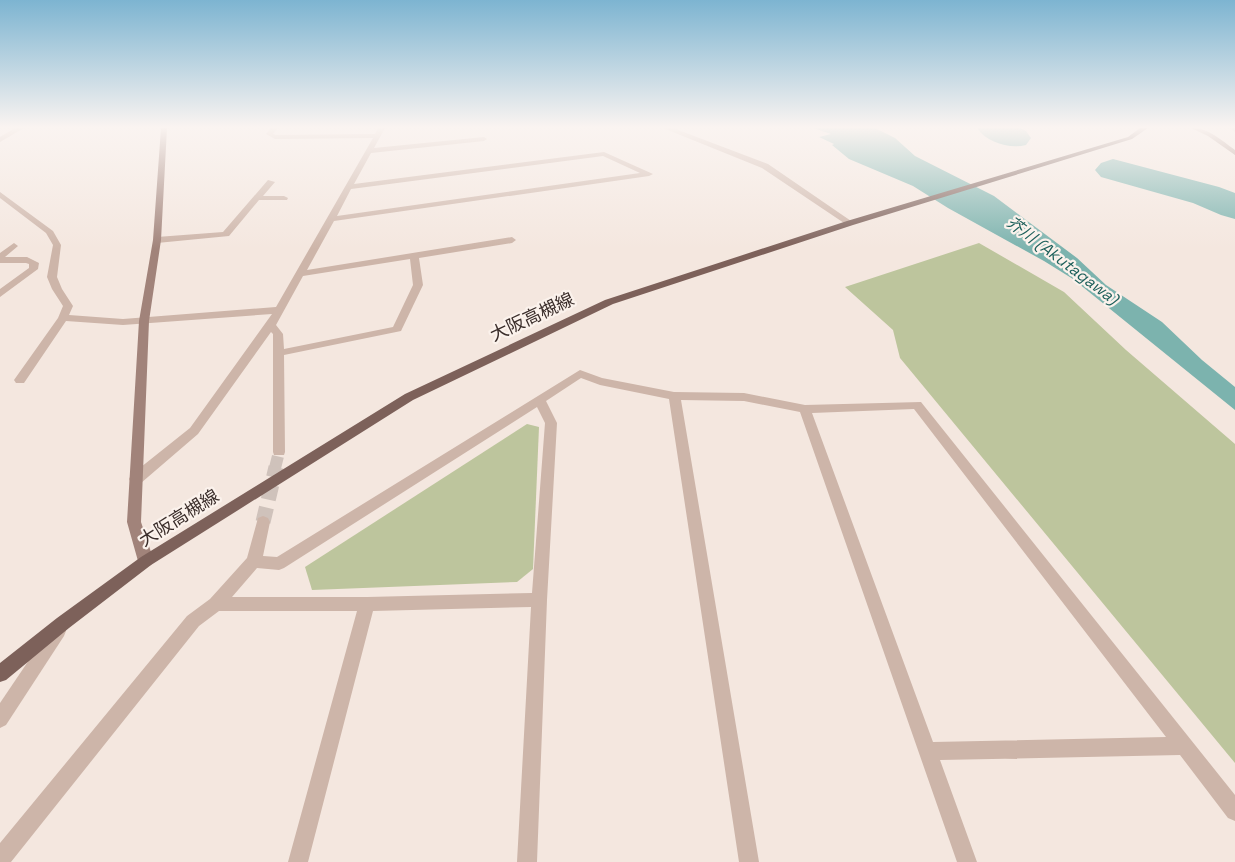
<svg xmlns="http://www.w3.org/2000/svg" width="1235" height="862" font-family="'Space Grotesk','Noto Sans JP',sans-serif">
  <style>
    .green { fill: #bdc59d }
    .water { fill: #7cb3ae }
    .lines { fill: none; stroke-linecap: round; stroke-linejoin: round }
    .river { fill: #7cb3ae; fill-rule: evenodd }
    .street-tunnel-far1 { stroke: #cfc2bb; stroke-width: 12; stroke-dasharray: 12 5.5; stroke-linecap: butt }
    .street-tunnel { stroke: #cfc2bb; stroke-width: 15; stroke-dasharray: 15 8; stroke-linecap: butt }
    .street { fill: #cdb5a9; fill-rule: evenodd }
    .secondary { fill: #a1837a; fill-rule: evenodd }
    .primary { fill: #7d615a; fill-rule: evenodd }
    .labels { text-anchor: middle; stroke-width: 4.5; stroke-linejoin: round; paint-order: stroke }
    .far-water-label { font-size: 16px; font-style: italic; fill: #1c5f5a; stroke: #fbf2ec }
    .street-label { font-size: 18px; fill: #3a2d2a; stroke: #fbf2ec }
  </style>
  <rect width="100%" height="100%" fill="#f4e7df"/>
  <g class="green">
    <polygon points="979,243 1064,292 1126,350 1235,444 1235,763 900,358 893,330 845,287"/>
    <polygon points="527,424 539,427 533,569 517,582 312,590 305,567"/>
  </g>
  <polygon class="water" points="813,128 875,128 895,138 915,156 994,196 1077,258 1106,285 1162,322 1202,360 1235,387 1235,410 1073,279 1044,261 948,208 913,186 849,159 832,145 834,144 819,137 831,134"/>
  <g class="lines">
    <g class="river">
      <path d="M 977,128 L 1020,128 L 1026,131 L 1031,138 L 1026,145 C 1010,149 987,143 977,128 Z"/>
      <polygon points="1113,159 1219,187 1235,193 1235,219 1221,215 1193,203 1101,177 1095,170 1101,163"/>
    </g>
    <polyline class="street-tunnel-far1" points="275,468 279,452"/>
    <polyline class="street-tunnel" points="263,522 276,467"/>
    <g class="street">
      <polygon points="15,128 24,128 0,142 0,137"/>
      <path d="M 271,128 L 278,128 L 273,134 L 276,135 L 375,134 L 378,128 L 385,128 L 374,148 L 484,137 L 487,139 L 484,141 L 371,153 L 354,184 L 604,152 L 653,174 L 649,176 L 334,221 L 307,270 L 512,237 L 516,240 L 512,243 L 419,258 L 423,285 L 401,331 L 284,355 L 285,452 L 284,455 L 274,455 L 273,452 L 273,334 L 271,332 L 198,434 L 141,483 L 131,483 L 129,479 L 131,475 L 190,428 L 272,314 L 123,325 L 66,321 L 24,383 L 16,383 L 14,380 L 58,318 L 63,306 L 52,289 L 47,277 L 53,245 L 46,233 L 0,198 L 0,192 L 53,231 L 61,245 L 57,277 L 62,289 L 73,306 L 69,315 L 123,319 L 276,307 L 373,138 L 275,139 L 266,134 ZM 603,156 L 640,173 L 337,216 L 351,189 ZM 410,259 L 413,285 L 393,327 L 284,349 L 283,334 L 276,325 L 303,276 Z"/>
      <polygon points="663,128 673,128 768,164 854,223 847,225 762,168"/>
      <polygon points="1230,128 1235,128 1235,132"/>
      <polygon points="268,180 275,182 263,196 284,196 288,198 287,200 259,200 229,236 157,243 153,240 157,237 223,232"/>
      <polygon points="14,243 18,246 5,257 27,257 39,263 38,269 0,297 0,289 29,268 29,264 26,263 0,263 0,253"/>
      <path d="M 580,370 L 602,378 L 674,392 L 744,393 L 805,405 L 921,402 L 1235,795 L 1235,821 L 1228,818 L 1180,755 L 940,760 L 977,862 L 957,862 L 800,412 L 744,401 L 681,400 L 759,862 L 739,862 L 669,399 L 600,385 L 581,378 L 546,401 L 557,423 L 547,600 L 537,862 L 517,862 L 531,607 L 373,611 L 308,862 L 288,862 L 357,611 L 219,611 L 199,626 L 11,862 L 0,862 L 0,843 L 187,616 L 210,599 L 247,558 L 258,518 L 263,516 L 268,518 L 270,522 L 263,556 L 277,557 ZM 537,407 L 545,423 L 532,593 L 367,597 L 232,597 L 257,568 L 279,570 L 284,568 ZM 914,409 L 1166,737 L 933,742 L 812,413 Z"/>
      <polygon points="58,624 64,626 66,631 64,636 6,725 0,728 0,703 52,626"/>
    </g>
    <g class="secondary">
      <polygon points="161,128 167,128 161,240 149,321 141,522 154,561 151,565 146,567 141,565 138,561 127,522 139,321 153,240"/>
      <path d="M 1191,128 C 1209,128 1221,140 1235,150 L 1235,155 L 1208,136 Z"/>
    </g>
    <polygon class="primary" points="1140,128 1148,128 1132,139 853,225 613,304 413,400 151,565 69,628 6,680 0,682 0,663 57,618 141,557 405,394 605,300 847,221 1128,137"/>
  </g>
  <linearGradient id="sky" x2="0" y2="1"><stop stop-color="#7db4d1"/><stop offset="0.51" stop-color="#faf4f1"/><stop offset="1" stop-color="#faf4f1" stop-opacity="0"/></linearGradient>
  <rect width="1235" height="249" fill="url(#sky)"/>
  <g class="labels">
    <g class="far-water-label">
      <text transform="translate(1063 260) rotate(37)" y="6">芥川 (Akutagawa)</text>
    </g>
    <g class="street-label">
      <text transform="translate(532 317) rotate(-25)" y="6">大阪高槻線</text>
      <text transform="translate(179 518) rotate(-32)" y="6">大阪高槻線</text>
    </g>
  </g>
</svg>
